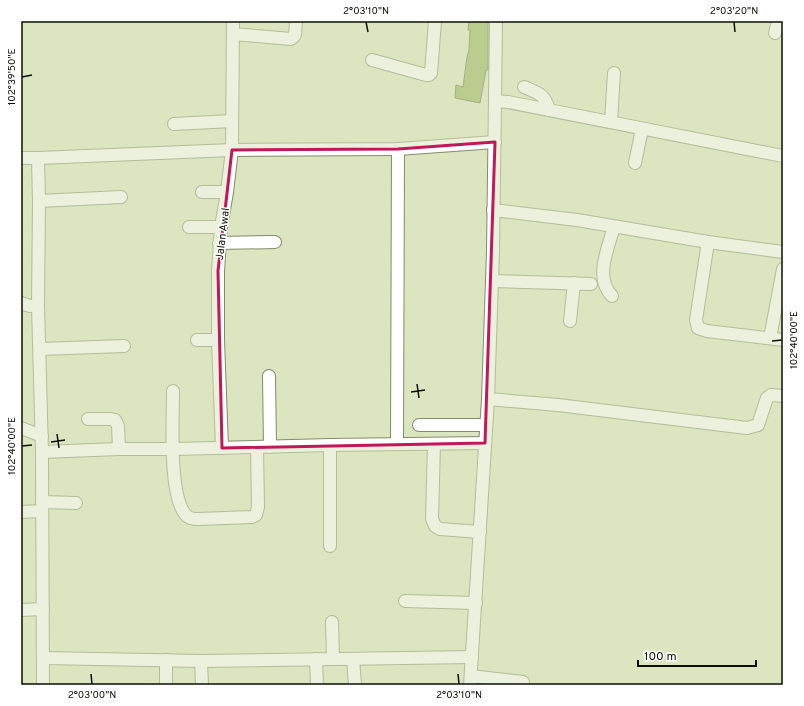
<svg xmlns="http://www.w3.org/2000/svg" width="804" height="706" font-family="Overpass,sans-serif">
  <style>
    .building { fill: #98ac52; stroke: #626a4a }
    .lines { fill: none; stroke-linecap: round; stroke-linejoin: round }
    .minor-casing { stroke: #838c6b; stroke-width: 14 }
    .minor { stroke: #fff; stroke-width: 12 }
    .marked { fill: none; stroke: #c2185b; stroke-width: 3; stroke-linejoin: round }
    .ticks { fill: none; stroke: #0d0f04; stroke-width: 1.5 }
    .labels { text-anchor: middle; stroke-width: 3; stroke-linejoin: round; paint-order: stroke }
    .street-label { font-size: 11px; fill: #0d0f04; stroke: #fff }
    .neatline { fill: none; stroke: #0d0f04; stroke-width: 1.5 }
    .ticks-label { font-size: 10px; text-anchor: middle; fill: #0d0f04 }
  </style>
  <rect width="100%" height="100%" fill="#dbe5c0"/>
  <polygon class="building" points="469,21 488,21 488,70 486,70 480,103 455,98 456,85 463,87 467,57 469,50 470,30 468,30"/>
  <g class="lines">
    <g class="minor-casing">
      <g id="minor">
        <polyline points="775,33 778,21"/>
        <polyline points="234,34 291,39 295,35 296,21"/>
        <polyline points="372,60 426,75 429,75 431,73 435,21"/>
        <path d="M 524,87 C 538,93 545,94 549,110"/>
        <polyline points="495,101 508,102 783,156"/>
        <polyline points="611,122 614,73"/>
        <polyline points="174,124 232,121"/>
        <polyline points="21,158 38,158 232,150 398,149 495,142"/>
        <polyline points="38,158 39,201 38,306 42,452 43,685"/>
        <polyline points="635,163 642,129"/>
        <polyline points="202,192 227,192"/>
        <polyline points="39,201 121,197"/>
        <polyline points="493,210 577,220 708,242 783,252"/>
        <polyline points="189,227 221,227"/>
        <polyline points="708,242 696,320 698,328 707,331 783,340"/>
        <polyline points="219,243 275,242"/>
        <polyline points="492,281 591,284"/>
        <path d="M 612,296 C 594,278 608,248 614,227"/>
        <polyline points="21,303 30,306 38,306"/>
        <polyline points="570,321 574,283"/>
        <polyline points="770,338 783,269"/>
        <polyline points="197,340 218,340"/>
        <polyline points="40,349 124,346"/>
        <polyline points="269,376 270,447"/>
        <path d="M 173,391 C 173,417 168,499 187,516 C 190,519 194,519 198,519 L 252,517 L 256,515 L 258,507 L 257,447"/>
        <polyline points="488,399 558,405 747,428 758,425 767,398 771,395 783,396"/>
        <polyline points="88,419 111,419 115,420 118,426 119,449"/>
        <polyline points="419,425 486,425"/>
        <polyline points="21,428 42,436"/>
        <polyline points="397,444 398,149"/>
        <polyline points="434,444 432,519 435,526 440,529 480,532"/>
        <polyline points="222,448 218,340 218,271 221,227 227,192 232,150 233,21"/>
        <polyline points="42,452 119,449 173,449 330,445 485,443"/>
        <polyline points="42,502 76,503"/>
        <polyline points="21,512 42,511"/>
        <polyline points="330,546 330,445"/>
        <polyline points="405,601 476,603"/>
        <polyline points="21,610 43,609"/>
        <polyline points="332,622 333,659"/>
        <polyline points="43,658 201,661 472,657"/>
        <polyline points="316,659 317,685"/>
        <polyline points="353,659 355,685"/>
        <polyline points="166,660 166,685"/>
        <polyline points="201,661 202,685"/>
        <polyline points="471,676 523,682"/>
        <polyline points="470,685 488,399 493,251 496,21"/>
      </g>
    </g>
    <use href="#minor" class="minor"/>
  </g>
  <path d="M0 0H804V706H0ZM 495,142 L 485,443 L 222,448 L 218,271 L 232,150 L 398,149 Z" fill="#dbe5c0" fill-opacity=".55" fill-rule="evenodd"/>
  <path class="marked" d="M 495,142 L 485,443 L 222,448 L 218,271 L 232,150 L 398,149 Z"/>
  <path class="ticks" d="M 366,22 L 368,32M 734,22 L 735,32M 22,77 L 32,75M 772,341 L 782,340M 417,384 L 419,398M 411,392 L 425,390M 57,434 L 59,448M 51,442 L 65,440M 22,446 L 32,445M 91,674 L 92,684M 458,674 L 459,684"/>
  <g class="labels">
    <g class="street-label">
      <text transform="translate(222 234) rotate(-83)" y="4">Jalan Awal</text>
    </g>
  </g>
  <rect width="804" height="706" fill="none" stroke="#ffffff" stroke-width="44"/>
  <path d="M638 660v6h118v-6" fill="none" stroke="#0d0f04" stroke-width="2"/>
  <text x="644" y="660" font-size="12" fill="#0d0f04" stroke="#ffffff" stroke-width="3" paint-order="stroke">100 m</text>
  <rect x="22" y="22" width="760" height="662" class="neatline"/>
  <g class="ticks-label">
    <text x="366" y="14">2°03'10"N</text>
    <text x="734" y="14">2°03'20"N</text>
    <text transform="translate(11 77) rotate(-90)" y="4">102°39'50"E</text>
    <text transform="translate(793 340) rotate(-90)" y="4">102°40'00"E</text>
    <text transform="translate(11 446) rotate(-90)" y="4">102°40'00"E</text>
    <text x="92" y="698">2°03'00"N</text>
    <text x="459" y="698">2°03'10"N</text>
  </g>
</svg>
